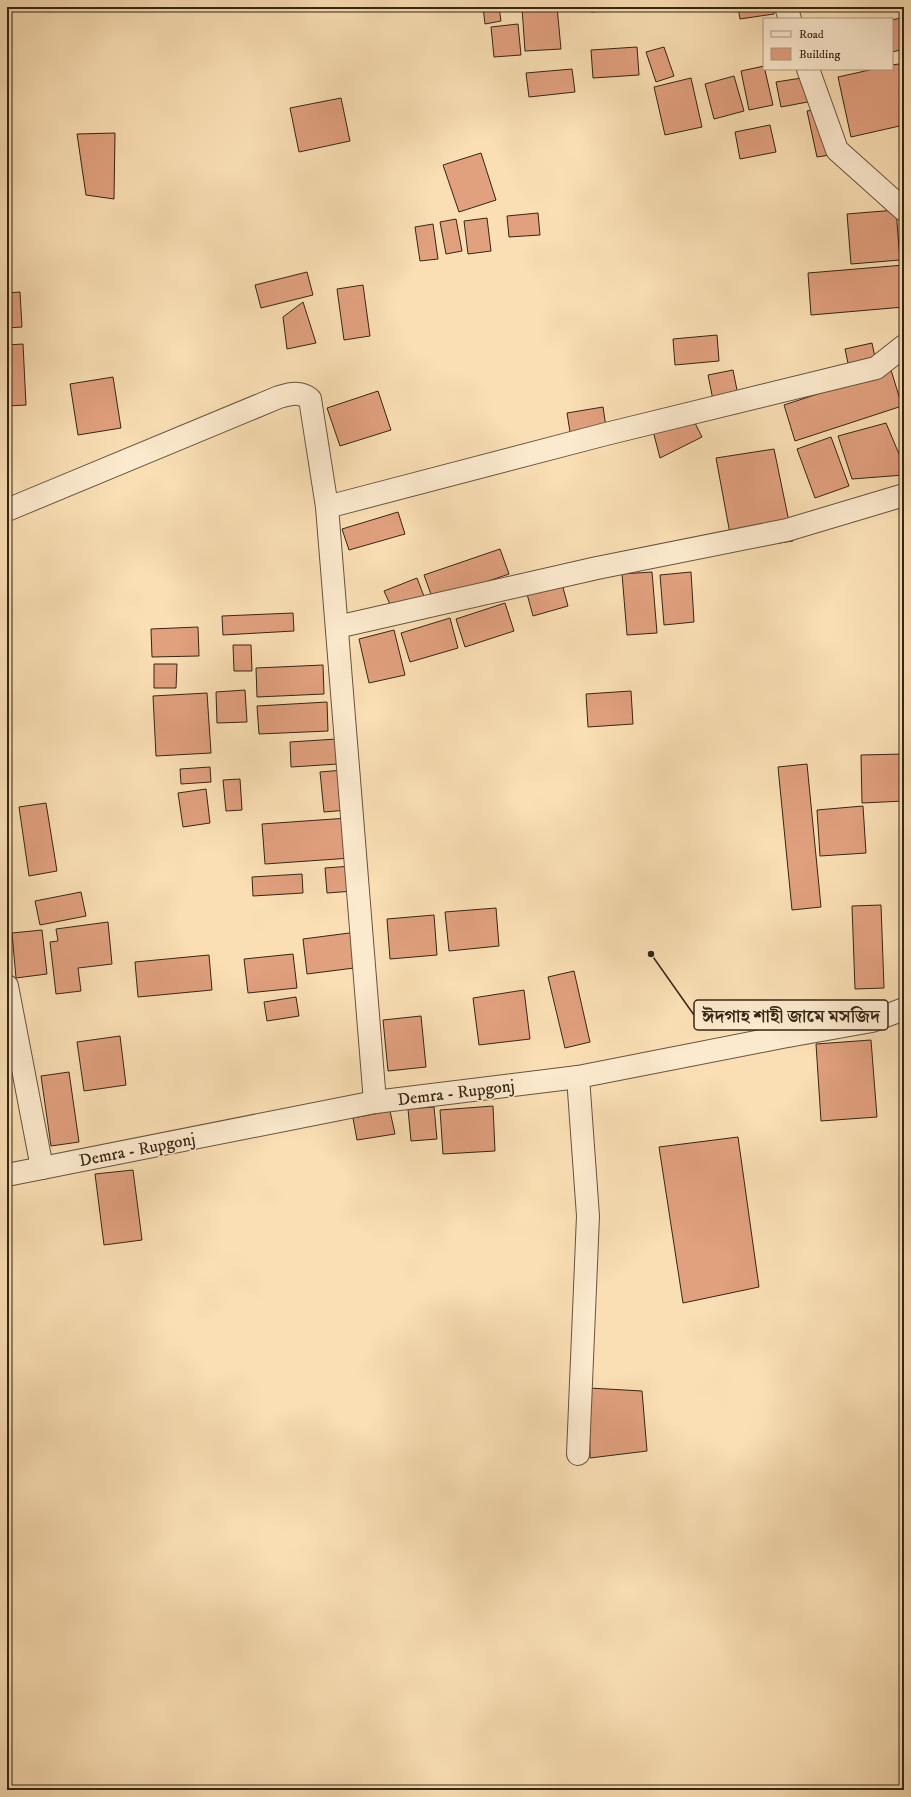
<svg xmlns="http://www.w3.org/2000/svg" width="911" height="1797" font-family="'IM FELL DW Pica','Noto Serif Bengali',serif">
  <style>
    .building { fill: #e1a07e; stroke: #352515 }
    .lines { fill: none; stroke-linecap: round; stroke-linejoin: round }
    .minor-casing { stroke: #66543d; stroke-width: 24 }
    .tertiary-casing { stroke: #66543d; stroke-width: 24 }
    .minor { stroke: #fceace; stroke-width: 22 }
    .tertiary { stroke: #fceace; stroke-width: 22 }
    .labels { text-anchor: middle; stroke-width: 3; stroke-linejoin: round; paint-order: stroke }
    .street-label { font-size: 17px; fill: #352515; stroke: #fceace }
    .leader { fill: none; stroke: #352515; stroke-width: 1.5 }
    .callout-dot { fill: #352515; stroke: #fceace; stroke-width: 1.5 }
    .callout { fill: #fceace; stroke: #352515; stroke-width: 1.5 }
    .callout-label { font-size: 18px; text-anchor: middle; font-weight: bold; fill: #352515 }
  </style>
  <rect width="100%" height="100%" fill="#fadfb4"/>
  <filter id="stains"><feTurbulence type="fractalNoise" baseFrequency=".005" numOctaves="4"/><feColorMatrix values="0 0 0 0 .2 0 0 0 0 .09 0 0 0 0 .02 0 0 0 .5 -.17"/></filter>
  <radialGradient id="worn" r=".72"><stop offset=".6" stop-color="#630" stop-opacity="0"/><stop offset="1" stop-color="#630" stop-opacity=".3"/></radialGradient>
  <g class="building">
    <polygon points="483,7 499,7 501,21 485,24"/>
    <polygon points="557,7 561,49 525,51 522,8"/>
    <polygon points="591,7 658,7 591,12"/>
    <polygon points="738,7 773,7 774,14 740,19"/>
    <polygon points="904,17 904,49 892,52 892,20"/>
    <polygon points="518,24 521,55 494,57 491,27"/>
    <polygon points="637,47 639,75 593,78 591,50"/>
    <polygon points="664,47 674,76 656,82 646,52"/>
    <polygon points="899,64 904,87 904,125 851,137 838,77 874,69 892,69 892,65"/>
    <polygon points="764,66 773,105 749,110 741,71"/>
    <polygon points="572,69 575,92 529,97 526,73"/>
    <polygon points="734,76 744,111 714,119 705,84"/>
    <polygon points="808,77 813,101 781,107 776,82"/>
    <polygon points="691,78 702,127 665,135 654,87"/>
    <polygon points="341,98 350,141 299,152 290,108"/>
    <polygon points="820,109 830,155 817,157 807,111"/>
    <polygon points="770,125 776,152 740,159 735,132"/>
    <polygon points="115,133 114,199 86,195 77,134"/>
    <polygon points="481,153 496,200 459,212 443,165"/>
    <polygon points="7,196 11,232 7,232"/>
    <polygon points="896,210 900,260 851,264 847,214"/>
    <polygon points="538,213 540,235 509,237 507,216"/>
    <polygon points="487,218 491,251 468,254 464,221"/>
    <polygon points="456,219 462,251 446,254 440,222"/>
    <polygon points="433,224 438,259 420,261 415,227"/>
    <polygon points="904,265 904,307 811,315 808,273"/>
    <polygon points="307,272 313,295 261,308 255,285"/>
    <polygon points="363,285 370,336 344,340 337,289"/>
    <polygon points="20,292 22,327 7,328 7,293"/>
    <polygon points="303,302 316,343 287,349 283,317"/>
    <polygon points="717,335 719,361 675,365 673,339"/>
    <polygon points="872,343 876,362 849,368 845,349"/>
    <polygon points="23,344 26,405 7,406 7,345"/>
    <polygon points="733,370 738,395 713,400 708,375"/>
    <polygon points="891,370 902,406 795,441 784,405"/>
    <polygon points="113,377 121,428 78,435 70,384"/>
    <polygon points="378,391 391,430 340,446 327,408"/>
    <polygon points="603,407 606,427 570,432 567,413"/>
    <polygon points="692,417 702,437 660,458 652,427"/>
    <polygon points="886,423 904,466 904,475 852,479 838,436"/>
    <polygon points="831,437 849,486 815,498 797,449"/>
    <polygon points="774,449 793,541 733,550 716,458"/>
    <polygon points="398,512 405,534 349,550 342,529"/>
    <polygon points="500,549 509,574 433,600 424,575"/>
    <polygon points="652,572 657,633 627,635 622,574"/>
    <polygon points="691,572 694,622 664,625 660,575"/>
    <polygon points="417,578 425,599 393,611 384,591"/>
    <polygon points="562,584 568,606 533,616 527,594"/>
    <polygon points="505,603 514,631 465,647 456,619"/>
    <polygon points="904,608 904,664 900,609"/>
    <polygon points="293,613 294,631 223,635 222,616"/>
    <polygon points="450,618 458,648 410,662 401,633"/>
    <polygon points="198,627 199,656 152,657 151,629"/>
    <polygon points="394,630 405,675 369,683 359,639"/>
    <polygon points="233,645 251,645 252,671 234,671"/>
    <polygon points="154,664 177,664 176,688 154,688"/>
    <polygon points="323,665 324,694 257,697 256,668"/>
    <polygon points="245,690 247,722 217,723 216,692"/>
    <polygon points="631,691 633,724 588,727 586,694"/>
    <polygon points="207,693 211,753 156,756 153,696"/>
    <polygon points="327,702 328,731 259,734 257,706"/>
    <polygon points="337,739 338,764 291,767 290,742"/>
    <polygon points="904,754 904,801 862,803 861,755"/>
    <polygon points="807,764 821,907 792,910 778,767"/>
    <polygon points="210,767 211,782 181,784 180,769"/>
    <polygon points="344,770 348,810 324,812 320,772"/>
    <polygon points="240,779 242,810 226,811 223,780"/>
    <polygon points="206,789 210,823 183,827 178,793"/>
    <polygon points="46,803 57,871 29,876 19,807"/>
    <polygon points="863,806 866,853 820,856 817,810"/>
    <polygon points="348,818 351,858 265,864 262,824"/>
    <polygon points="352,866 354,891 327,893 325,868"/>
    <polygon points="302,874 303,893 253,896 252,877"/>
    <polygon points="81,892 86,916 40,925 35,901"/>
    <polygon points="881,905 884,988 855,989 852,906"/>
    <polygon points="496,908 499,946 449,951 445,912"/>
    <polygon points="434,915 437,955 390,959 387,919"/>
    <polygon points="108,922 112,964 78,968 81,991 56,994 50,942 58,941 56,929"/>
    <polygon points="42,930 47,974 16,978 12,933"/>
    <polygon points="357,932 362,967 307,974 303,939"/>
    <polygon points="293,954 297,988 248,993 244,959"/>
    <polygon points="209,955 212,990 138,997 135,962"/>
    <polygon points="574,971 590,1042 565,1048 548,977"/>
    <polygon points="524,990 530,1039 479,1045 473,998"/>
    <polygon points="296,997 299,1016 267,1021 264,1002"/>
    <polygon points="421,1016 426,1067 388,1071 383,1020"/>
    <polygon points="120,1036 126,1085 84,1091 77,1042"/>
    <polygon points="871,1040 877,1117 821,1121 816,1044"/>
    <polygon points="69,1072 79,1142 51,1146 41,1076"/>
    <polygon points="493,1106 495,1151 443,1154 440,1110"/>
    <polygon points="434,1107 437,1139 411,1141 408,1109"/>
    <polygon points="390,1111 395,1134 357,1140 353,1118"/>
    <polygon points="738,1137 759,1287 683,1303 659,1147"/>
    <polygon points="133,1170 142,1240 104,1245 95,1174"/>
    <polygon points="589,1388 642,1391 647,1451 590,1458"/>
  </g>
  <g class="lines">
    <g class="minor-casing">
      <g id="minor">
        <polyline points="786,7 790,19"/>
        <polyline points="808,69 837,150 904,210"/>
        <polyline points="327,507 606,434 876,368 904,346"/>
        <path d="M 7,510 L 279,397 C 290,394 300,391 310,399 L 327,507 L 375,1102"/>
        <polyline points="337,627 597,568 787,530 904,495"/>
        <polyline points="7,986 42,1168"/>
        <polyline points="578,1454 588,1216 578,1077"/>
      </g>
    </g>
    <g class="tertiary-casing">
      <polyline id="tertiary" points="7,1175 375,1102 578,1077 782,1037 872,1021 904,1009"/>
    </g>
    <use href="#minor" class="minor"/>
    <use href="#tertiary" class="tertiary"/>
  </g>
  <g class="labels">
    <g class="street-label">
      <text transform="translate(456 1092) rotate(-7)" y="6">Demra - Rupgonj</text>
      <text transform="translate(137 1149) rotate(-11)" y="6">Demra - Rupgonj</text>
    </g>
  </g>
  <path class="leader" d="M651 954L694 1015"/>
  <circle class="callout-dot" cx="651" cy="954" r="4"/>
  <rect class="callout" x="694" y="1000" width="194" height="30" rx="4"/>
  <g class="callout-label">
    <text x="791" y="1022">ঈদগাহ শাহী জামে মসজিদ</text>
  </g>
  <rect width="911" height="1797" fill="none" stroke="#fadfb4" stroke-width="24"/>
  <rect x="8" y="8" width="895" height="1781" fill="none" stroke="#352515" stroke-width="2"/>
  <rect x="12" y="12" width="887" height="1773" fill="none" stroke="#352515"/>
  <rect x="763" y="18" width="130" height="52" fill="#fceace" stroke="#ac9b84"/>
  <rect x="771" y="31" width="20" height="6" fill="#fceace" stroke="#ac9b84"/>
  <text x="799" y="38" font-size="12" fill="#352515">Road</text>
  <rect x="771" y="48" width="20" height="12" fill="#e1a07e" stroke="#ac9b84"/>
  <text x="799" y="58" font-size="12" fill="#352515">Building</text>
  <rect width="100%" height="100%" filter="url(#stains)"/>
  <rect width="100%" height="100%" fill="url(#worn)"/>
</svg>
